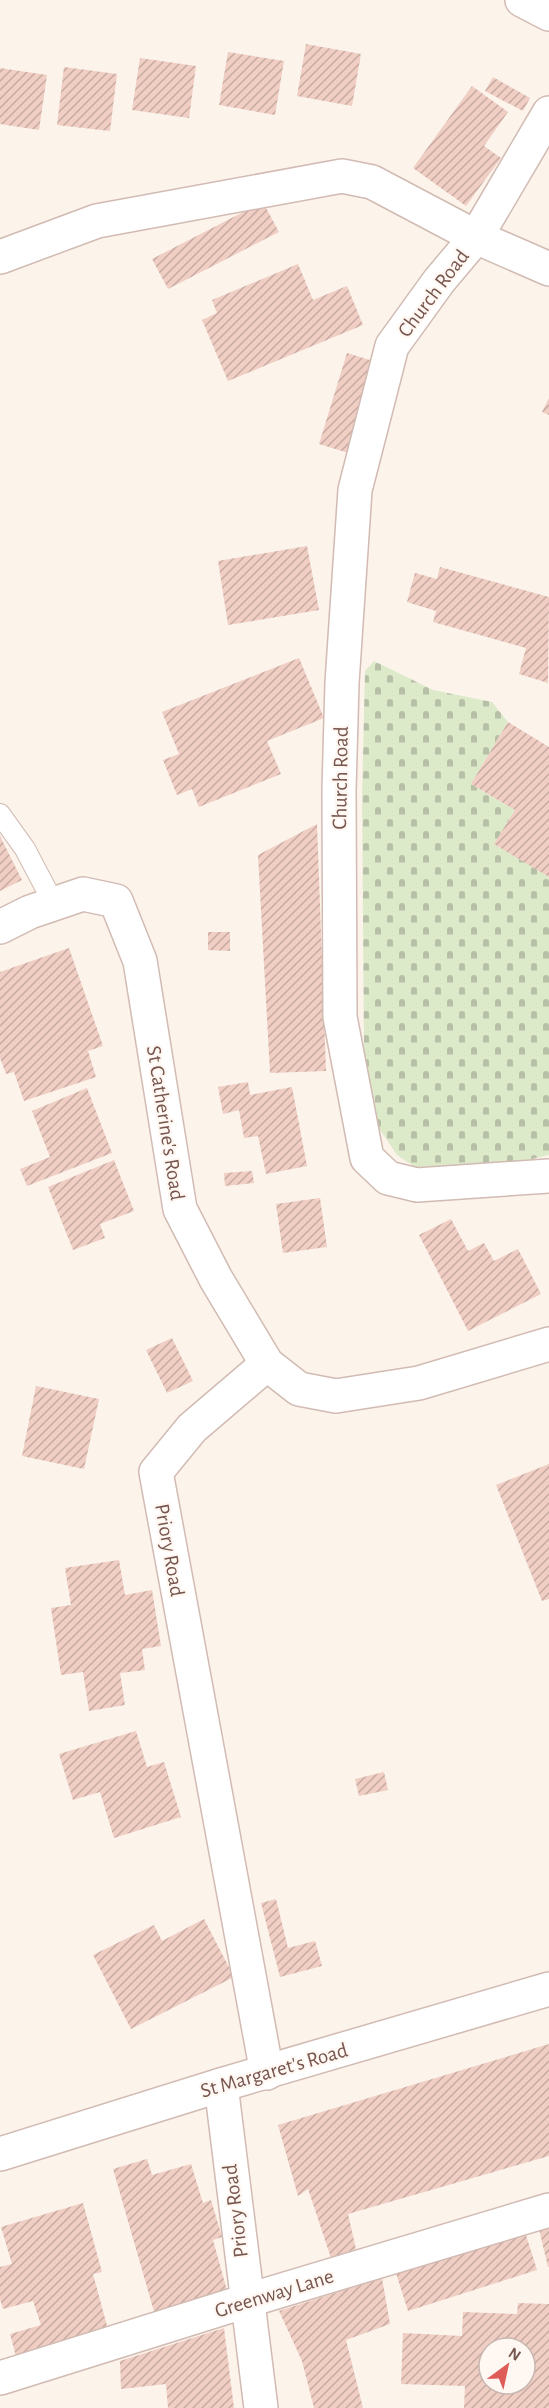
<svg xmlns="http://www.w3.org/2000/svg" width="549" height="2408" font-family="'Alegreya Sans',sans-serif">
  <style>
    .cemetery { fill: url(#cemetery-stones) }
    .building { fill: url(#building-hatch); fill-rule: evenodd }
    .lines { fill: none; stroke-linecap: round; stroke-linejoin: round }
    .lane-casing { stroke: #d1bbb3; stroke-width: 22 }
    .street-casing { stroke: #d1bbb3; stroke-width: 36 }
    .lane { stroke: #fff; stroke-width: 20 }
    .street { stroke: #fff; stroke-width: 33 }
    .labels { text-anchor: middle; stroke-width: 4.5; stroke-linejoin: round; paint-order: stroke }
    .street-label { font-size: 21px; fill: #77564f; stroke: #fef7f2 }
  </style>
  <defs>
    <pattern id="cemetery-stones" width="16" height="16" patternUnits="userSpaceOnUse" patternTransform="scale(1.5)"><rect width="16" height="16" fill="#dceaca"/><path d="M2 7V4a2 2 0 0 1 4 0v3zM10 15v-3a2 2 0 0 1 4 0v3z" fill="#b7c0a6"/></pattern>
    <pattern id="building-hatch" width="6" height="6" patternUnits="userSpaceOnUse" patternTransform="scale(1.5)"><rect width="6" height="6" fill="#f0cec4"/><path d="M-1 1l2-2M0 6l6-6M5 7l2-2" fill="none" stroke="#c7aaa2"/></pattern>
  </defs>
  <rect width="100%" height="100%" fill="#fcf3eb"/>
  <polygon class="cemetery" points="374,661 433,690 492,702 508,722 471,784 515,810 495,843 549,877 549,1155 465,1175 427,1175 397,1155 370,1115 364,1045 362,798 365,671"/>
  <g class="building">
    <polygon points="306,44 361,54 352,106 297,96"/>
    <polygon points="228,52 284,61 275,115 219,105"/>
    <polygon points="140,58 196,66 189,118 132,110"/>
    <polygon points="64,67 117,74 110,131 57,125"/>
    <polygon points="0,68 47,75 39,130 0,124"/>
    <polygon points="493,77 530,98 523,111 485,91"/>
    <polygon points="472,86 508,112 484,146 501,158 466,206 413,168"/>
    <polygon points="263,202 279,232 168,289 152,259"/>
    <polygon points="298,264 313,300 347,286 363,325 228,381 202,320 217,313 212,300"/>
    <polygon points="347,353 380,363 352,454 319,444"/>
    <polygon points="549,398 549,415 542,412"/>
    <polygon points="307,546 319,610 228,625 218,561"/>
    <polygon points="440,567 549,597 548,683 519,674 526,648 433,622 436,611 407,602 415,573 437,579"/>
    <polygon points="299,658 324,718 267,741 281,774 199,807 192,789 177,795 163,760 179,754 162,712"/>
    <polygon points="508,722 549,747 549,877 494,844 515,810 471,784"/>
    <polygon points="317,824 326,1071 270,1073 258,855"/>
    <polygon points="0,836 22,880 0,891"/>
    <polygon points="208,932 230,932 230,951 208,950"/>
    <polygon points="69,948 103,1046 88,1051 96,1077 24,1101 14,1072 6,1074 0,1058 0,972"/>
    <polygon points="248,1082 250,1095 292,1087 307,1166 266,1174 258,1136 244,1138 239,1110 223,1114 218,1087"/>
    <polygon points="87,1088 112,1153 27,1186 20,1169 50,1157 32,1111"/>
    <polygon points="114,1160 134,1211 100,1224 105,1238 73,1250 48,1187"/>
    <polygon points="252,1171 254,1183 225,1186 224,1173"/>
    <polygon points="320,1198 327,1247 283,1253 276,1204"/>
    <polygon points="451,1219 468,1251 484,1243 494,1261 518,1249 541,1294 468,1331 419,1235"/>
    <polygon points="172,1338 193,1381 167,1393 146,1350"/>
    <polygon points="36,1386 99,1399 84,1469 22,1456"/>
    <polygon points="549,1464 549,1599 542,1601 496,1485"/>
    <polygon points="119,1560 125,1595 152,1590 161,1646 142,1649 145,1670 120,1673 125,1705 89,1711 83,1672 61,1675 51,1608 71,1605 65,1568"/>
    <polygon points="136,1731 147,1767 164,1762 181,1817 114,1838 100,1792 73,1800 59,1754"/>
    <polygon points="384,1772 388,1790 359,1796 355,1779"/>
    <polygon points="276,1899 288,1948 315,1941 322,1966 280,1977 261,1903"/>
    <polygon points="204,1919 234,1977 131,2029 93,1955 154,1925 162,1941"/>
    <polygon points="549,2044 549,2156 348,2214 356,2249 331,2258 308,2189 298,2196 278,2125"/>
    <polygon points="147,2159 152,2175 191,2164 203,2203 211,2200 222,2237 213,2240 228,2294 155,2315 113,2169"/>
    <polygon points="83,2203 102,2272 93,2274 109,2333 17,2360 10,2334 41,2325 33,2301 3,2309 0,2299 0,2267 12,2264 1,2227"/>
    <polygon points="549,2226 549,2267 548,2267 539,2229"/>
    <polygon points="525,2232 537,2270 408,2311 396,2273"/>
    <polygon points="382,2278 390,2324 346,2340 363,2408 314,2408 302,2361 279,2311"/>
    <path d="M 518,2303 L 549,2304 L 549,2408 L 464,2408 L 465,2386 L 401,2384 L 403,2333 L 462,2336 L 463,2312 L 517,2314 ZM 489,2348 L 525,2348 L 525,2384 L 489,2384 Z"/>
    <polygon points="224,2328 234,2408 168,2408 166,2384 121,2389 120,2361"/>
  </g>
  <g class="lines">
    <g class="lane-casing">
      <polyline id="lane" points="0,814 25,849 54,904"/>
    </g>
    <g class="street-casing">
      <g id="street">
        <polyline points="522,0 549,14"/>
        <polyline points="549,113 476,237 549,269"/>
        <polyline points="0,257 97,221 342,176 372,182 476,237 439,281 392,346 355,490 342,683 339,790 340,1017 367,1158 388,1178 417,1185 549,1176"/>
        <polyline points="0,927 30,912 83,894 116,901 140,961 180,1209 216,1279 267,1364 299,1389 336,1396 419,1383 549,1344"/>
        <polyline points="267,2073 156,1472 192,1428 267,1364"/>
        <polyline points="221,2085 261,2408"/>
        <polyline points="0,2154 221,2085 549,1989"/>
        <polyline points="0,2378 246,2301 549,2210"/>
      </g>
    </g>
    <use href="#lane" class="lane"/>
    <use href="#street" class="street"/>
  </g>
  <g class="labels">
    <g class="street-label">
      <text transform="translate(433 293) rotate(-53)" y="7">Church Road</text>
      <text transform="translate(340 778) rotate(-89)" y="7">Church Road</text>
      <text transform="translate(166 1123) rotate(81)" y="7">St Catherine's Road</text>
      <text transform="translate(170 1550) rotate(80)" y="7">Priory Road</text>
      <text transform="translate(274 2070) rotate(-16)" y="7">St Margaret's Road</text>
      <text transform="translate(235 2211) rotate(-97)" y="7">Priory Road</text>
      <text transform="translate(274 2293) rotate(-17)" y="7">Greenway Lane</text>
    </g>
  </g>
  <g transform="translate(507 2366) rotate(33)"><circle r="28" fill="#fef7f2" stroke="#c8b7b1" stroke-width="1.5"/>
  <path d="M0-4.5L10 22L0 15L-10 22Z" fill="#df5d58"/>
  <text y="-9" font-size="16" font-weight="bold" text-anchor="middle" fill="#77564f">N</text>
  </g>
</svg>
